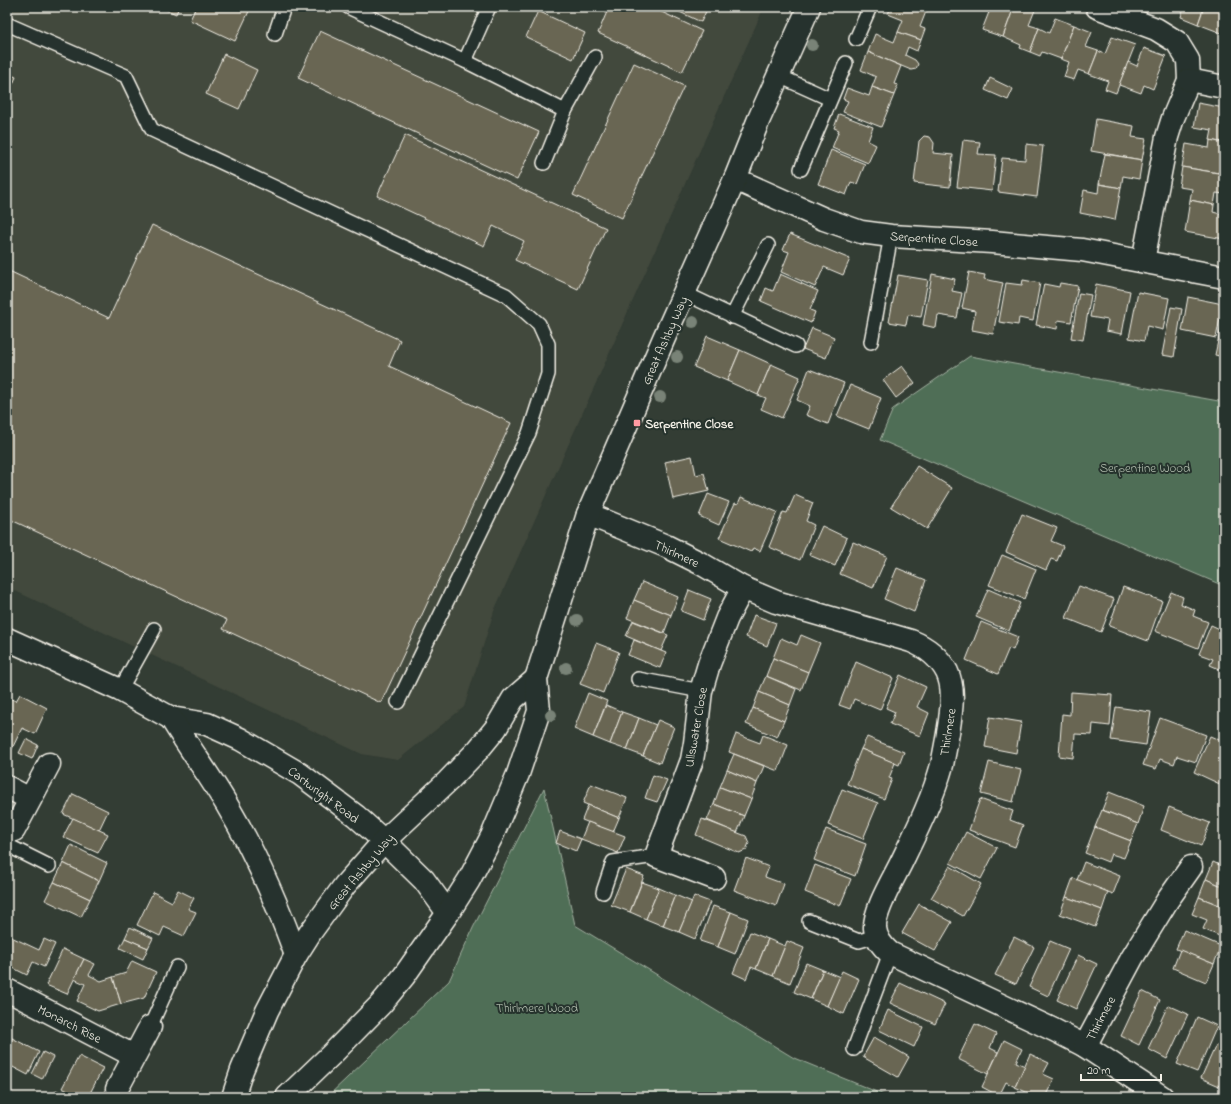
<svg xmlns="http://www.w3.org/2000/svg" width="1231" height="1104" font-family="'Indie Flower',sans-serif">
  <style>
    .built { fill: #43493d }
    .green { fill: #4f6e57; stroke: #a2b0a0 }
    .building { fill: #696652; stroke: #f4f1e8 }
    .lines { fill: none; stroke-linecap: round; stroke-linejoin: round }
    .lane-casing { stroke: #f4f1e8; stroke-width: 16 }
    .street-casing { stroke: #f4f1e8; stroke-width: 25 }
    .secondary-casing { stroke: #f4f1e8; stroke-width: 25 }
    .lane { stroke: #26332d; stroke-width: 13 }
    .street { stroke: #26332d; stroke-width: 22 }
    .secondary { stroke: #26332d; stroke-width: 22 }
    .tree { fill: #798377 }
    .poi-dot { fill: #ff9aa2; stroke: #26332d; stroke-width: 1.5 }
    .labels { text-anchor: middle; stroke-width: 4; stroke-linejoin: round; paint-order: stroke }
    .street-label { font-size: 13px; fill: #f4f1e8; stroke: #26332d }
    .poi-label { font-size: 13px; font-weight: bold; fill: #f4f1e8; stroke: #26332d; text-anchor: start }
    .park-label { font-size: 13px; fill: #b2bdae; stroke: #26332d }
  </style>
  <rect width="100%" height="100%" fill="#333d34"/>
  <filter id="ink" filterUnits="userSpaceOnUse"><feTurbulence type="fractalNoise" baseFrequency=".025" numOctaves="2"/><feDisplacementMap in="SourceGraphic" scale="8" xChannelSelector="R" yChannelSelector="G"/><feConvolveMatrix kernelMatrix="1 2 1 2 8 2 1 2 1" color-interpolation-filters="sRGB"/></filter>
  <g filter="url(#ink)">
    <polygon class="built" points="7,7 764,7 494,611 464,707 398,760 362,754 7,587"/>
    <g class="green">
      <polygon points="970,356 1224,402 1224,586 880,440 893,409"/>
      <polygon points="544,788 575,925 794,1058 889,1097 327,1097 449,981 473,928"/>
    </g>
    <g class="building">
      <polygon points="160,7 179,7 176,14"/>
      <polygon points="196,7 251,7 235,41 190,20"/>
      <polygon points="609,7 651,7 702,31 682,72 598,33"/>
      <polygon points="669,7 708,7 701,22"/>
      <polygon points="891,7 924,7 927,9 920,27 925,29 921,40 898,32 903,20 888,14"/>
      <polygon points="991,7 1014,7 1003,37 982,30"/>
      <polygon points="1014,7 1028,7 1035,10 1029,25 1039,28 1030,52 1020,48 1021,45 1003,37"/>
      <polygon points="1184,7 1204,7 1198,24 1181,17"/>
      <polygon points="1204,7 1224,7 1224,34 1198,24"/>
      <polygon points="538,11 585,33 573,59 526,37"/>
      <polygon points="1055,18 1074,25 1061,59 1042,52 1040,56 1030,52 1039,28 1049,33"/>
      <polygon points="1074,25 1092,32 1086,47 1098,51 1089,74 1078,70 1074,80 1064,77 1069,62 1061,59"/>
      <polygon points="320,31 539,132 517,180 298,78"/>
      <polygon points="898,32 921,40 917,51 908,47 905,55 915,60 918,64 916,69 911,70 868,52 875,34 894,42"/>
      <polygon points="1112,37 1135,45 1116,93 1105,89 1108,81 1089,74 1098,51 1105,54"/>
      <polygon points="1144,48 1166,56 1153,89 1144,85 1141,93 1119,85 1128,62 1137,66"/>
      <polygon points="868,52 901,66 894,84 898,85 894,95 872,87 876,77 861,70"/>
      <polygon points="224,54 257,70 239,109 206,94"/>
      <polygon points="634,63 684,86 622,218 573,195"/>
      <polygon points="7,73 16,77 7,97"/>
      <polygon points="990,78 1013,89 1008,100 985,90"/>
      <polygon points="872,87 894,95 881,127 843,112 848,101 843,99 847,88 869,96"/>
      <polygon points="1198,103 1224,108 1224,143 1210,140 1212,130 1194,127"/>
      <polygon points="839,114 873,127 868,141 876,145 868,163 832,148 839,130 834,128"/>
      <polygon points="1096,119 1134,126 1132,137 1146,139 1142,160 1091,151"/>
      <polygon points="405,135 606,228 578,289 515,260 524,241 493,226 484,246 377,196"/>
      <polygon points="924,136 930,137 934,143 933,153 953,155 950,187 914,183 919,141"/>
      <polygon points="963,140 980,142 978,154 996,155 992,191 957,187"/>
      <polygon points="1210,140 1224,143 1224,154 1222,153 1219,173 1182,167 1186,144 1209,148"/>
      <polygon points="1026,144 1043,146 1037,197 998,192 1002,158 1025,160"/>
      <polygon points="831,150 865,164 857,184 851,182 846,195 818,184"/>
      <polygon points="1105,154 1142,160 1139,179 1123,176 1121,188 1099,184"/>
      <polygon points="1182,167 1224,174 1224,194 1216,193 1214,205 1190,200 1192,189 1179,187"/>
      <polygon points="1099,184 1121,188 1115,220 1080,213 1084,190 1098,193"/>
      <polygon points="1190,200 1214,205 1213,212 1224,215 1224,239 1185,232"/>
      <polygon points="152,225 400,340 389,366 511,423 381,703 223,629 227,620 7,518 7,270 109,318"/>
      <polygon points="790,234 850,259 843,275 824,267 815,287 781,272 789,252 783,250"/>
      <polygon points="969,272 985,275 984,279 1003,283 993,334 972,330 975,311 962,308"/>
      <polygon points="780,274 818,291 810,310 815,312 811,323 761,301 766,288 773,291"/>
      <polygon points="932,274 955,279 952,291 962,293 957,318 938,315 936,328 923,325"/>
      <polygon points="898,275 928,280 921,317 908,315 906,325 889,322"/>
      <polygon points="1023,280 1040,283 1033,321 1019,318 1018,325 999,322 1006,283 1022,285"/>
      <polygon points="1060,283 1078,286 1071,322 1058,320 1057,329 1036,325 1044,284 1059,287"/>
      <polygon points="1096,284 1130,291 1122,334 1106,331 1108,320 1090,317"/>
      <polygon points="1138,292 1169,298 1163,330 1147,326 1144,341 1129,338"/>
      <polygon points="1079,293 1091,295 1083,340 1071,338"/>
      <polygon points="1188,297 1223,304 1216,338 1182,331"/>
      <polygon points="1171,307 1182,309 1174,357 1162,355"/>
      <polygon points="1223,317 1224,318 1224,357 1215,355"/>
      <polygon points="812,328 834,337 826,358 803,349"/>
      <polygon points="707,336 740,350 727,381 694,367"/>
      <polygon points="740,350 771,364 758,395 727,381"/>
      <polygon points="771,364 800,377 782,418 761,409 766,398 758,395"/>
      <polygon points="902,366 915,383 896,398 883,380"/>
      <polygon points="809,369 844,383 828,424 806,415 810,406 797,400"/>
      <polygon points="850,385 881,398 869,429 837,416"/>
      <polygon points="692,456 696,475 704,473 709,491 673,499 665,462"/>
      <polygon points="917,466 952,488 927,529 891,507"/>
      <polygon points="708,494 729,502 719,525 699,516"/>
      <polygon points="795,495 813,503 806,521 814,525 800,560 769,547 783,512 787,513"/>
      <polygon points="741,497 777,512 760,551 753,548 751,552 719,538 735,503 738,504"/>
      <polygon points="1022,514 1057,528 1051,541 1063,546 1057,561 1051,559 1046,570 1006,552"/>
      <polygon points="822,526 847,538 835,566 809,555"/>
      <polygon points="853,542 887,556 873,588 840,574"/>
      <polygon points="1002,555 1036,569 1024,599 989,585"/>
      <polygon points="897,568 926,580 914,612 884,599"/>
      <polygon points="642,582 678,597 671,615 634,600"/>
      <polygon points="1079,586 1114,599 1101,632 1066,618"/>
      <polygon points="1123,587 1162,601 1148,641 1109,626"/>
      <polygon points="988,589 1020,603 1009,631 976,617"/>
      <polygon points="689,590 711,599 703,620 681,611"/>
      <polygon points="1171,592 1183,597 1181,604 1195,610 1193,616 1208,622 1198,648 1155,631"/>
      <polygon points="634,600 671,615 664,633 627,618"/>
      <polygon points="754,615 776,623 767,646 746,637"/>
      <polygon points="633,621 668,635 661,651 626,636"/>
      <polygon points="981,622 1018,637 1013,650 1009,648 998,674 966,660"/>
      <polygon points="1211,625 1224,631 1224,671 1210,665 1213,659 1199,654"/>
      <polygon points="801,635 820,643 808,672 773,658 781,638 797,645"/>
      <polygon points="634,640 666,653 660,668 628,655"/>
      <polygon points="596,643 619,652 603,693 580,684"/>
      <polygon points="773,658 808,672 801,690 766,676"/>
      <polygon points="856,662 893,678 880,710 854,699 850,709 839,705"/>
      <polygon points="900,675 926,687 917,707 929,713 920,736 890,724 895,712 886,708"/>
      <polygon points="766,676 796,689 790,705 759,692"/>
      <polygon points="759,692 790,705 784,721 753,708"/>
      <polygon points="1071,692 1112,695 1110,726 1093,724 1092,735 1075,734 1073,758 1059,756 1062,714 1070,715"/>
      <polygon points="588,693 607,701 593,737 574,729"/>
      <polygon points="20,694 47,708 35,734 22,728 7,759 7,697 16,701"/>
      <polygon points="606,705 622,712 610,744 593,737"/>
      <polygon points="1116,707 1151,712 1146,745 1111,740"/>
      <polygon points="753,708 784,721 777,737 746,724"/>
      <polygon points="622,712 639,718 627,750 610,744"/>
      <polygon points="990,717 1021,722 1016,753 985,747"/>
      <polygon points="639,718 656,725 643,756 627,750"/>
      <polygon points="1160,718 1206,735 1196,762 1177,756 1174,764 1160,759 1156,769 1143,765"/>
      <polygon points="658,720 674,727 660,763 643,756"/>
      <polygon points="736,734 760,743 763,735 788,745 778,771 729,752"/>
      <polygon points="1210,736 1224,742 1224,786 1194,772"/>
      <polygon points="867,737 904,752 899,765 861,749"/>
      <polygon points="26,739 38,745 32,759 19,753"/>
      <polygon points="861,749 895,763 889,778 892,779 884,799 847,784"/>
      <polygon points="734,754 764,766 757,783 727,770"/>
      <polygon points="989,762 1021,770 1013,802 981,794"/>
      <polygon points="727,770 757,783 751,799 720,787"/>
      <polygon points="653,775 667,780 657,802 645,798"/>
      <polygon points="591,784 627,798 619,818 583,803"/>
      <polygon points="720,787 751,799 744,816 714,804"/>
      <polygon points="842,789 878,803 863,839 828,825"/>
      <polygon points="1109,792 1144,806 1138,824 1102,810"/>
      <polygon points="73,794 108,811 99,830 63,814"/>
      <polygon points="980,799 1013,811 1010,820 1023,825 1015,847 969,830"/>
      <polygon points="714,804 744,816 737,833 707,820"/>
      <polygon points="588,805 619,818 613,832 582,820"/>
      <polygon points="1169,807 1210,823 1201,846 1161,830"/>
      <polygon points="1102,810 1138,824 1131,841 1095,827"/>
      <polygon points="73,818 108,834 98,853 63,837"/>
      <polygon points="702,819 746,836 749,843 746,850 739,853 696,835"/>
      <polygon points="588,822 625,836 618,853 581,839"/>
      <polygon points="1095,827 1131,841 1124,858 1111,854 1108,862 1085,853"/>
      <polygon points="826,829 866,844 855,876 814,860"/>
      <polygon points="560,831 581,839 576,851 556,843"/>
      <polygon points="966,832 997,848 981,879 950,863"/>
      <polygon points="71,845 107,863 99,881 63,863"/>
      <polygon points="746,858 769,867 765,877 784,884 776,906 734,890"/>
      <polygon points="1084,862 1120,876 1113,894 1077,880"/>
      <polygon points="1213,862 1224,867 1224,887 1206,879"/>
      <polygon points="63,863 99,881 90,899 54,882"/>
      <polygon points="815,865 851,879 840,906 805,892"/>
      <polygon points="950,866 981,884 963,916 931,898"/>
      <polygon points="626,869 644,876 630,912 611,905"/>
      <polygon points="1073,878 1108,892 1102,910 1066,897"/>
      <polygon points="1206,879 1224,887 1224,907 1199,897"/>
      <polygon points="54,882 90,899 81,917 45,900"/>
      <polygon points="642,882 659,888 646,919 630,912"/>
      <polygon points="659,888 675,895 663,926 646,919"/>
      <polygon points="178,890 194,898 188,909 196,912 184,936 164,927 160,936 137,925 153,892 172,902"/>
      <polygon points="675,895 692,902 679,932 663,926"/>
      <polygon points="694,896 710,902 695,939 679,932"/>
      <polygon points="1066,897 1102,910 1095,927 1060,914"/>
      <polygon points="1199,897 1224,907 1224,938 1203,929 1207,920 1192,914"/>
      <polygon points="919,904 952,922 935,951 902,933"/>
      <polygon points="713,906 731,912 718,947 700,941"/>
      <polygon points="731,912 748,919 735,954 718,947"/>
      <polygon points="130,927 153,938 148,948 125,938"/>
      <polygon points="1184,930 1221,946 1214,964 1176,949"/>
      <polygon points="750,932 768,939 756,969 751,967 746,979 733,973"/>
      <polygon points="7,935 39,950 44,939 55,944 44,967 33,962 27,975 7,965"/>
      <polygon points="1014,937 1034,947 1016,984 995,975"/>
      <polygon points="125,938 148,948 143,959 120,948"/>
      <polygon points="768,939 785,946 773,976 756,969"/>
      <polygon points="787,941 804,948 790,983 773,976"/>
      <polygon points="1050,941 1069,949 1048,996 1029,987"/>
      <polygon points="63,949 84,959 67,994 46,985"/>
      <polygon points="1180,950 1214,964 1206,982 1173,968"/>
      <polygon points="1078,955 1097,964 1076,1009 1057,1000"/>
      <polygon points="84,959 95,964 89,975 101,981 113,977 121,1004 98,1011 77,1001 85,984 74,979"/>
      <polygon points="132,961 156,972 144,998 121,1004 113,977 126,973"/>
      <polygon points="806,963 823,970 811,999 794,992"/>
      <polygon points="823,970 840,977 827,1006 811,999"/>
      <polygon points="842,971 859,979 844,1014 827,1006"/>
      <polygon points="900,983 945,1004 935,1024 890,1003"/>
      <polygon points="1142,991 1160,1000 1139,1045 1121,1036"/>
      <polygon points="1168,1005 1188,1014 1167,1059 1148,1049"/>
      <polygon points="888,1010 923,1027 914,1047 879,1030"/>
      <polygon points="1197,1017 1217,1026 1197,1072 1177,1064"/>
      <polygon points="975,1024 996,1034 990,1048 998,1052 988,1074 958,1059"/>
      <polygon points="10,1037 39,1052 28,1075 7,1064 7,1042"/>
      <polygon points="874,1037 909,1057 898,1077 863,1057"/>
      <polygon points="1004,1040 1022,1049 1016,1062 1025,1066 1015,1087 1006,1082 999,1096 982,1087"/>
      <polygon points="1216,1045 1224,1049 1224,1088 1201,1078"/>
      <polygon points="43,1052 53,1057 42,1079 32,1074"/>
      <polygon points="1030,1054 1049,1063 1043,1074 1054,1079 1045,1097 1037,1097 1015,1087"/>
      <polygon points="79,1056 103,1068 88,1097 80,1097 62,1088"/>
      <polygon points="56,1090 70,1097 53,1097"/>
    </g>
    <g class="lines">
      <g class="lane-casing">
        <g id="lane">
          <polyline points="348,7 465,61 565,111"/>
          <polyline points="7,24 126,76 152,130 506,295 539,324 548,344 548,374 529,433 398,702"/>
          <polyline points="275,34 284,7"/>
          <polyline points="856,39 870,7"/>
          <polyline points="465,61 489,7"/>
          <polyline points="779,76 830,99"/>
          <polyline points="544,163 565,111 595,57"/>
          <polyline points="801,169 846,63"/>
          <polyline points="684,293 796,346"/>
          <polyline points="732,317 768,245"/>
          <polyline points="871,342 891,236"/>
          <polyline points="638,679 701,691"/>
          <polyline points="120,690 154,629"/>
          <polyline points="14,830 7,845 49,866"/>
          <polyline points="603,892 613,862 656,856"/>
          <polyline points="809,921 859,941 877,936"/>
          <polyline points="150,1027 177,967"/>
          <polyline points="854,1049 890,953"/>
        </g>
      </g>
      <g class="street-casing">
        <g id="street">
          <polyline points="1097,7 1156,29 1177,42 1188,60 1189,80 1173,118 1167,137 1143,261"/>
          <polyline points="1189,80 1224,87"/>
          <polyline points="735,179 824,219 861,232 891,236 992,242 1082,250 1224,277"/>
          <path d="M 588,514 L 666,546 L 700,563 L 743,588 L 776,602 L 911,641 C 926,647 939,657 947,672 C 954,687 952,704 950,720 C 948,735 945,750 942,765 C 933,798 917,830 902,861 C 894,878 874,910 875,928 C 876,939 883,947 890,953 L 1054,1030 L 1085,1046 L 1162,1097"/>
          <polyline points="7,639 120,690 171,718 207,724 240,739 300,774 356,816 384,841 424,880 448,913"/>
          <path d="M 171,718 C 189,748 210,776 227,805 C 256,854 277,903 296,955"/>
          <polyline points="7,787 30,799"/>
          <polyline points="14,830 49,764"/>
          <polyline points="714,878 656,856 692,760 695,743 701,691 709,664 727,618 743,588"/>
          <polyline points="7,990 134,1056"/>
          <polyline points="1085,1046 1132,958 1167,901 1191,867"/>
          <polyline points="117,1089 150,1027"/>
        </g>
      </g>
      <g class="secondary-casing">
        <g id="secondary">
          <polyline points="233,1097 242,1070 267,1011 296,955 310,933 345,885 384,841 448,781 478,750 496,728 513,699 536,679"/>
          <polyline points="287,1097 332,1054 381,1004 404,976 448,913 469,880 492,836 518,774 539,711 536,679 588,514 664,338 735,179 759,119 809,7"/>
        </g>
      </g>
      <use href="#lane" class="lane"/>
      <use href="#street" class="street"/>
      <use href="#secondary" class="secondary"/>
    </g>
    <g class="tree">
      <circle cx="812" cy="45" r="6"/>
      <circle cx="693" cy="322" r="6"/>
      <circle cx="677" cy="357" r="6"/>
      <circle cx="660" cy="397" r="6"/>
      <circle cx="577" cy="620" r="6"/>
      <circle cx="566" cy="668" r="6"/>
      <circle cx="551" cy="715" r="6"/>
    </g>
  </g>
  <rect class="poi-dot" x="633" y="419" width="8" height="8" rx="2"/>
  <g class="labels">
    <g class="street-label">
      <text transform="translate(934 238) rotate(4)" y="5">Serpentine Close</text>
      <text transform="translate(664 340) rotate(-66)" y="5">Great Ashby Way</text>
      <text transform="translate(677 553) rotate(25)" y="5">Thirlmere</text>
      <text transform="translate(695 727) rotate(-80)" y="5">Ullswater Close</text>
      <text transform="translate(947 732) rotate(-81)" y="5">Thirlmere</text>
      <text transform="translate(324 794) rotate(37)" y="5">Cartwright Road</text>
      <text transform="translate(360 871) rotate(-50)" y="5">Great Ashby Way</text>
      <text transform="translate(1100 1018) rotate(-62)" y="5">Thirlmere</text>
      <text transform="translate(70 1023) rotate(27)" y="5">Monarch Rise</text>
    </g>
    <g class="poi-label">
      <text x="645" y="428">Serpentine Close</text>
    </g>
    <g class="park-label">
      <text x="1145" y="472">Serpentine Wood</text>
      <text x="537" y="1012">Thirlmere Wood</text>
    </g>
  </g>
  <rect width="1231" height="1104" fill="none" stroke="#26332d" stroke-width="24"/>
  <rect x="12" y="12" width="1207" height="1080" fill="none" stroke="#f4f1e8" stroke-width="1.5" filter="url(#ink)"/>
  <path d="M1081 1074v6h80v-6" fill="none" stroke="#f4f1e8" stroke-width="2"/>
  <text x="1087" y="1074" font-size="12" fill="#f4f1e8" stroke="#26332d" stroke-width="3" paint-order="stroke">20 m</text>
</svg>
